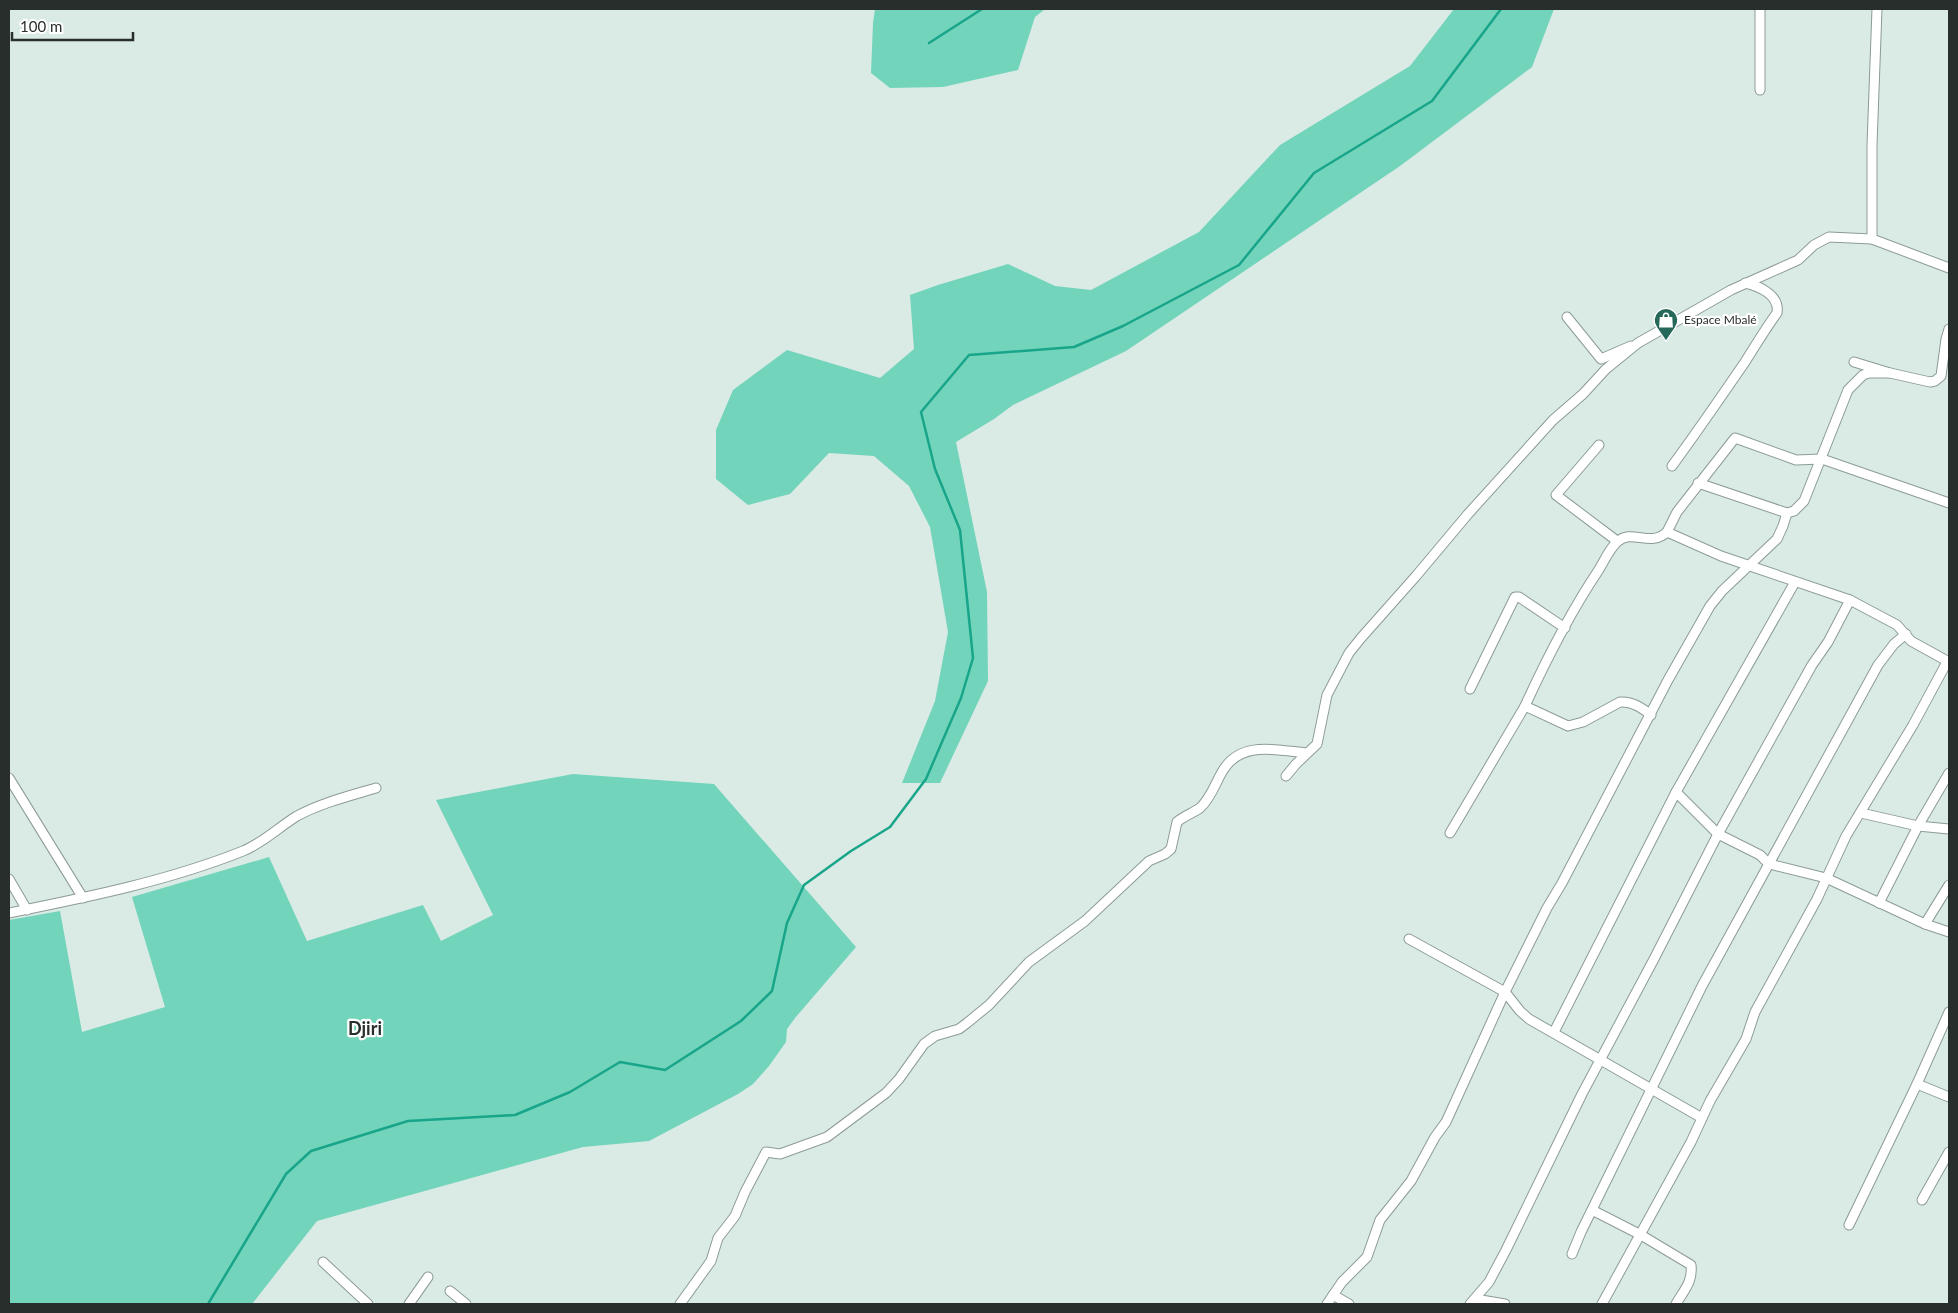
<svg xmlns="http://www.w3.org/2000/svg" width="1958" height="1313" font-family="Lato,sans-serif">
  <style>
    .green { fill: #72d4bb }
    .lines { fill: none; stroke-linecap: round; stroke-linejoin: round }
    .stream { stroke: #18a58a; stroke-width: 2.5 }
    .street-casing { stroke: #8c9b96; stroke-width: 11 }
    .street { stroke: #fff; stroke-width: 9 }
    .labels { text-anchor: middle; stroke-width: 4.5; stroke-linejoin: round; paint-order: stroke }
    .poi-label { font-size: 12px; fill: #282e2c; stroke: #fff; text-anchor: start }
    .district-label { font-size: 18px; font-weight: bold; fill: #282e2c; stroke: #fff }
  </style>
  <rect width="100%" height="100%" fill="#daeae5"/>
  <g class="green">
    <polygon points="875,9 1045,9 1035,17 1018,70 943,87 890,88 871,73 873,23"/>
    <polygon points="1454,9 1554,9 1532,67 1400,166 1126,351 1013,405 994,419 956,442 987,592 988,681 940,783 902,783 935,701 948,632 930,527 909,486 874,456 829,453 790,494 748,505 716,479 716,430 733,390 787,350 880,378 914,349 910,295 938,285 1008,264 1055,286 1091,290 1199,232 1280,145 1410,66"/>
    <polygon points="573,774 714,784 856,947 795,1018 787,1029 786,1042 769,1066 753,1084 738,1094 649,1141 583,1147 317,1221 252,1304 9,1304 9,920 60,911 82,1032 165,1007 132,897 269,857 307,941 423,905 441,941 493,915 436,800"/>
  </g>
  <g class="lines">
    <g class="stream">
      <polyline points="929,43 982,9"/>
      <polyline points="208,1304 286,1174 311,1151 408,1121 515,1115 570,1092 620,1062 665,1070 741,1021 772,991 787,923 804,885 851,851 890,827 926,779 961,698 973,658 960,530 935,469 921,412 969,355 1074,347 1123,326 1239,265 1314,173 1432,101 1501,9"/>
    </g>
    <g class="street-casing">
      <g id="street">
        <polyline points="1760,9 1760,90"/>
        <polyline points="1872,239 1872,145 1877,9"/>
        <polyline points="1567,317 1601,359 1631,346"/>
        <polyline points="1854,362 1890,373 1930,382 1935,381 1941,376 1946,339 1949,329"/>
        <polyline points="1599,445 1556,495 1617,541"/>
        <path d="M 1672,466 C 1697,432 1721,397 1745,362 C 1756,345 1765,329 1777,313 C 1780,295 1759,286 1745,283"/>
        <polyline points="1698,483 1787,513 1794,511 1804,501 1848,390 1863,375 1869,373 1890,373"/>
        <polyline points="1667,532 1677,512 1735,438 1796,460 1822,459 1949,503"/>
        <polyline points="1470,689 1515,597 1519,597 1565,628"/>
        <path d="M 1525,706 L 1568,726 L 1583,722 L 1620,702 C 1632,701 1642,708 1651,715"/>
        <polyline points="1286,776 1296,764 1317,744 1327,695 1349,653 1361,638 1416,576 1468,514 1553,420 1583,394 1606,369 1638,343 1731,290 1798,260 1814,245 1829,237 1872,239 1949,268"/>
        <polyline points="9,778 83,898"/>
        <polyline points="1676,792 1718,834 1760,855 1769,864 1826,878 1925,924 1949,932"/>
        <polyline points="1861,813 1918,826 1949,829"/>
        <path d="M 1450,833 L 1525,706 C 1546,660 1570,613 1598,571 C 1604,562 1609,549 1617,542 C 1632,528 1650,548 1667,532 L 1721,556 L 1850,600 L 1897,625 L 1911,641 L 1949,662"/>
        <polyline points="9,879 27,910"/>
        <polyline points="1879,903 1918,826 1949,773"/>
        <path d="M 9,913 C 88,897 168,881 243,851 C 263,843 279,827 297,816 C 321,803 349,796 376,788"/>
        <polyline points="1925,924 1949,885"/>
        <polyline points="1409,939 1505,992 1520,1011 1529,1019 1702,1118"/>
        <polyline points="1554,1032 1676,792 1795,582"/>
        <polyline points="1917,1084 1949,1097"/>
        <polyline points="1922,1200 1949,1152"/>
        <path d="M 1592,1210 L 1641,1235 L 1691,1265 C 1693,1282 1684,1290 1676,1304"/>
        <polyline points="1849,1225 1917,1084 1949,1012"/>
        <polyline points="1572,1254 1581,1232 1702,986 1878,665 1894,644 1906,634"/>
        <polyline points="323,1262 368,1304"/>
        <polyline points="450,1291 466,1304"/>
        <polyline points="1333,1295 1349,1304"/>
        <polyline points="1475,1299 1505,1304"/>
        <polyline points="409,1304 428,1277"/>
        <path d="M 680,1304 L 711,1261 L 718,1238 L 735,1216 L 745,1192 L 766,1152 L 780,1154 L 827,1137 L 886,1093 L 899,1079 L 924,1044 L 935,1036 L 959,1029 L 967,1023 L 989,1005 L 1029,962 L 1085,921 L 1149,861 L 1165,854 L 1171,849 L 1177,822 C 1184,816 1193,813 1200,808 C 1211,798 1215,784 1222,772 C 1240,740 1277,750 1306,753"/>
        <polyline points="1327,1304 1342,1282 1367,1257 1380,1220 1411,1181 1435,1137 1446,1122 1505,992 1547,908 1562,883 1668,680 1710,606 1722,591 1777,539 1783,526 1787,513"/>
        <polyline points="1470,1304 1489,1282 1506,1250 1582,1094 1654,959 1718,834 1812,665 1828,642 1850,600"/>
        <polyline points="1602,1304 1691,1142 1710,1101 1746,1039 1755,1012 1817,899 1846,836 1913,725 1947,662"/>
      </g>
    </g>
    <use href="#street" class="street"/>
  </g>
  <defs>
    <g id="shop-pin" transform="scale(1.25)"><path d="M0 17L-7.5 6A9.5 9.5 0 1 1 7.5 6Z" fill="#26695a" stroke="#fff"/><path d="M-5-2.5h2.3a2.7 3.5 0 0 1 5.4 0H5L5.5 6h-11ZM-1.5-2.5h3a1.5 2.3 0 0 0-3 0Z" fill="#fff"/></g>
  </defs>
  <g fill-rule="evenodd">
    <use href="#shop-pin" x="1666" y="320"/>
  </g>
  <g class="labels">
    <g class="poi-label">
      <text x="1684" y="324">Espace Mbalé</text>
    </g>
    <g class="district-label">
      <text x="365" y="1035">Djiri</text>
    </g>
  </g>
  <rect width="1958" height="1313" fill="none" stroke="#282e2c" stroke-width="20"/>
  <path d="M12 32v8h121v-8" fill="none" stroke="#282e2c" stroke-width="2.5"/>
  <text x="20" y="32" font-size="15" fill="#282e2c" stroke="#ffffff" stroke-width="4" paint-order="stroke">100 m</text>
</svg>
